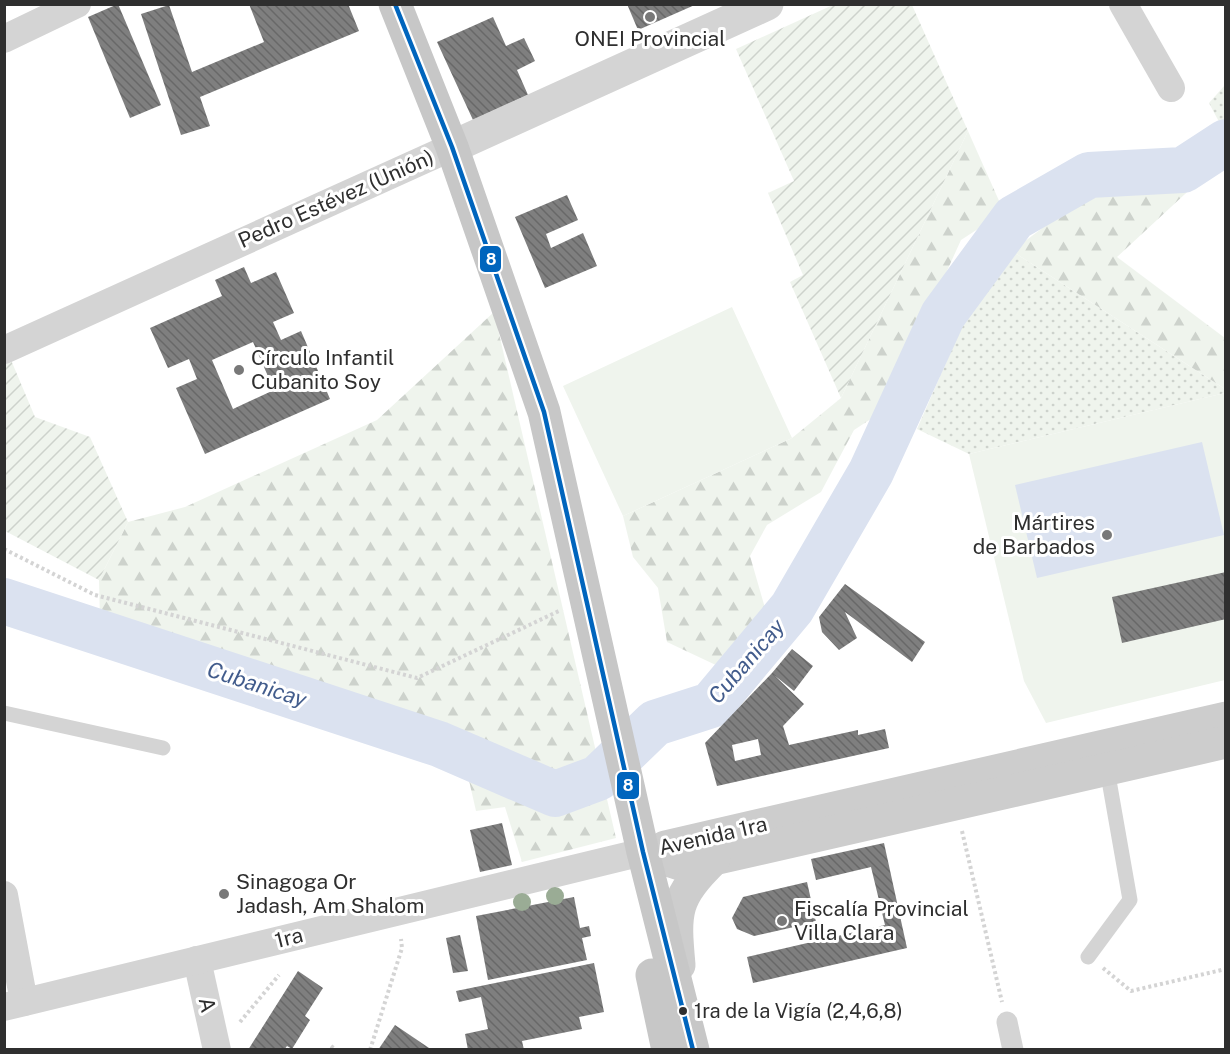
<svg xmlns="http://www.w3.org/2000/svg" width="1230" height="1054" font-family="'Public Sans',sans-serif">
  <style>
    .grass { fill: url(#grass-dots) }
    .forest { fill: url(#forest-firs) }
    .garden { fill: url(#garden-furrows) }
    .pitch { fill: #eff4ed }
    .water { fill: #dbe2f0 }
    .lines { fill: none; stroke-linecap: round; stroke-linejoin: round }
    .river { stroke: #dbe2f0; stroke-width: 46 }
    .building { fill: url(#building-back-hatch); fill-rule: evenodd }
    .path { stroke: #d4d4d4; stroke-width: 4; stroke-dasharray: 3 3; stroke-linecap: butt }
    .service { stroke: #d4d4d4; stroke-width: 15 }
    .pedestrian { stroke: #d4d4d4; stroke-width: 21 }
    .minor { stroke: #d4d4d4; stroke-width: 28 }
    .tertiary { stroke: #d4d4d4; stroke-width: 33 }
    .secondary { stroke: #cdcdcd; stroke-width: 33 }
    .primary { stroke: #c7c7c7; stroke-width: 33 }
    .bus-1-casing { stroke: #fff; stroke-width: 9 }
    .bus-1 { stroke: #0065bd; stroke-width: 4.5 }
    .tree { fill: #9aac95 }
    .poi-dot { fill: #787878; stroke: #fff; stroke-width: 2 }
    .bus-dot { fill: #2f2f2f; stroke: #fff; stroke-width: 2 }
    .labels { text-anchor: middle; stroke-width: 6; stroke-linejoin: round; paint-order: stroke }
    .bus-label { font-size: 20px; fill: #2f2f2f; stroke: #fff; text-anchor: start }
    .poi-label { font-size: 21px; fill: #2f2f2f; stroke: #fff; text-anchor: start }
    .street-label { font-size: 21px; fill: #2f2f2f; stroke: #fff }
    .water-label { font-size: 22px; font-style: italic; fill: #425c8c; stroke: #fff }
    .line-badge { stroke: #fff; stroke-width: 2 }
    .badge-label { font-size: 16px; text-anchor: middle; font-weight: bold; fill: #fff }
  </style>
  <defs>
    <pattern id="grass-dots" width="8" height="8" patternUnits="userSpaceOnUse" patternTransform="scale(1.5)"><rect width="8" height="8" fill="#eff4ed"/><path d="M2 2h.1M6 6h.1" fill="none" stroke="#cdd2cc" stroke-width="1.8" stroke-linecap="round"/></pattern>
    <pattern id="forest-firs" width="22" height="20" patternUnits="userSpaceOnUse" patternTransform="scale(1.5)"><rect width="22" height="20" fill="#eff4ed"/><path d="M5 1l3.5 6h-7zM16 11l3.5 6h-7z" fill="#cdd2cc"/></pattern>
    <pattern id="garden-furrows" width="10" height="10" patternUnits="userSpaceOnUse" patternTransform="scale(1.5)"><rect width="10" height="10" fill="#eff4ed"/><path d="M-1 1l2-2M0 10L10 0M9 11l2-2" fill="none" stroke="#cdd2cc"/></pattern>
    <pattern id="building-back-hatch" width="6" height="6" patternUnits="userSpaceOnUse" patternTransform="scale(1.5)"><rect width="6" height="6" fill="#7f7f7f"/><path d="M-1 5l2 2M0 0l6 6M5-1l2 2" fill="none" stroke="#686868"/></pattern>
  </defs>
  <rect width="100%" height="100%" fill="#fff"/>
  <g class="grass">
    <polygon points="1225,85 1225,133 1209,103"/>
    <polygon points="1012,251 1225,389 1225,393 969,454 917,429 965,319"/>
  </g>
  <g class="forest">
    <polygon points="968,131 1004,212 961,240 936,295 894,369 877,415 854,430 821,492 767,525 750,556 765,608 746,647 720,667 667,642 658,588 633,557 623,516 792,438 841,398"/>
    <polygon points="1198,182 1117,257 1225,338 1225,389 1012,251 1098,186"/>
    <polygon points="494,312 616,838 522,862 505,807 476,811 460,741 100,620 99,580 128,522 185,507 377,420"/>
  </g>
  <g class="garden">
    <polygon points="835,4 912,5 968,131 841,398 790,282 803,275 768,193 794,181 736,49"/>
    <polygon points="11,360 35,417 90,437 128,522 99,580 5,531 4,363"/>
  </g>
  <g class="pitch">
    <polygon points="732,307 792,438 623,516 563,386"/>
    <polygon points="1225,393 1225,680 1046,723 1024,681 969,454"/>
  </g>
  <polygon class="water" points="1202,442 1224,535 1037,578 1015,485"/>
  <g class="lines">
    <polyline class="river" points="4,601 439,744 555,794 598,778 655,723 711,705 792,608 871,472 943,315 1014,218 1089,175 1183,170 1226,142"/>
  </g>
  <g class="building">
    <polygon points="118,4 161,105 130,118 88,17"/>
    <polygon points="249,4 348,4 359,31 200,97 210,126 181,135 141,14 169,5 192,72 264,42"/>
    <polygon points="627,4 697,4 638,30"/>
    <polygon points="493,17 506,46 524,38 535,61 517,70 528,95 473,120 437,42"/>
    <polygon points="567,195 578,220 546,234 551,248 583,233 597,266 545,288 515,217"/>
    <path d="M 244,267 L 251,283 L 276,272 L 294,313 L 273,322 L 281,340 L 301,331 L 330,399 L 205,454 L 176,388 L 197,379 L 189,359 L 168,368 L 150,328 L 222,296 L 215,280 ZM 253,342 L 274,390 L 233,409 L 212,360 Z"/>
    <polygon points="1226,572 1226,619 1122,643 1112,597"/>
    <polygon points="845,584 925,642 912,662 845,612 857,638 839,650 822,632 819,617"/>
    <path d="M 792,649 L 813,666 L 794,691 L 774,675 L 804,704 L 783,726 L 789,745 L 858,730 L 858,735 L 885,729 L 889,748 L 717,786 L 705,743 L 772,673 ZM 758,739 L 761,755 L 735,761 L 732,745 Z"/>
    <polygon points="502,823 512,865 480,872 470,830"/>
    <polygon points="884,843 907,948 753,983 747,957 885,925 871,867 816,880 811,859"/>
    <polygon points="807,882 816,922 754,936 737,929 732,918 743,897"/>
    <polygon points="574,897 580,928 589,926 591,936 582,938 587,960 488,980 476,916"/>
    <polygon points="460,935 468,971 453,973 446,938"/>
    <polygon points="594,963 604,1012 579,1017 582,1029 522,1041 524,1050 468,1050 465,1034 488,1029 481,997 459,1002 456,991"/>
    <polygon points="298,971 323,988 305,1016 310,1020 292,1049 287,1046 284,1050 248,1050"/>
    <polygon points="395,1025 432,1050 378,1050"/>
  </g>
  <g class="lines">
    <g class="path">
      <polyline points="4,549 95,595 417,678 561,610"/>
      <polyline points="962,831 1002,1002"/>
      <polyline points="1103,968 1131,991 1226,969"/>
      <polyline points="240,1022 279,975"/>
      <polyline points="331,1046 336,1050"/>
      <polyline points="370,1050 402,948 401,939"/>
    </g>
    <g class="service">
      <polyline points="4,713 163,748"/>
      <polyline points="1088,957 1130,900 1107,769"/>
    </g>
    <polyline class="pedestrian" points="1007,1022 1013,1050"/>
    <g class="minor">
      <polyline points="1123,4 1171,88"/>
      <polyline points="4,39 77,4"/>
      <polyline points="4,350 452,147"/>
      <polyline points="4,895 24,1002"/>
      <polyline points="197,960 217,1050"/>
      <polyline points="4,1007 643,852"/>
    </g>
    <polyline class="tertiary" points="452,147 767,4"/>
    <g class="secondary">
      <polyline points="665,847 1226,718"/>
      <polyline points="643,852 680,864 714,859 1226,742"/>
      <path d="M 679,965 C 674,911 674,898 714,859"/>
    </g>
    <g class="primary">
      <polyline points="395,4 452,147 544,412 643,852 693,1050"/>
      <polyline points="652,975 668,1050"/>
    </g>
    <g class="bus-1-casing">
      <polyline id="bus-1" points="395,4 452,147 544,412 643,852 693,1050"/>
    </g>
    <use href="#bus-1" class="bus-1"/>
  </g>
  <g class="tree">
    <circle cx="555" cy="896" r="9"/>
    <circle cx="522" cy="902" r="9"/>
  </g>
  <g class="poi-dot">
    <circle cx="650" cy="17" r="6"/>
    <circle cx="239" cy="370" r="6"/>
    <circle cx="1107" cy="535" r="6"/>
    <circle cx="224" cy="894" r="6"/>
    <circle cx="782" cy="921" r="6"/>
  </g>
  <circle class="bus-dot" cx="683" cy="1011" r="5"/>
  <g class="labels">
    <g class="bus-label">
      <text x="694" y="1018">1ra de la Vigía (2,4,6,8)</text>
    </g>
    <g class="poi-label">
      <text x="650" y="46" text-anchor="middle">ONEI Provincial</text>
      <text x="251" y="365">Círculo Infantil<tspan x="251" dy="24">Cubanito Soy</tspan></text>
      <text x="1095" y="530" text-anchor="end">Mártires<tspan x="1095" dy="24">de Barbados</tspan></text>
      <text x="236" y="889">Sinagoga Or<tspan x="236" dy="24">Jadash, Am Shalom</tspan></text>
      <text x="794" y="916">Fiscalía Provincial<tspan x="794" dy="24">Villa Clara</tspan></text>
    </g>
    <g class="street-label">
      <text transform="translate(336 199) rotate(-24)" y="7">Pedro Estévez (Unión)</text>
      <text transform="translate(713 836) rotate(-13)" y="7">Avenida 1ra</text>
      <text transform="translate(289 938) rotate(-14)" y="7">1ra</text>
      <text transform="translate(207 1005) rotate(77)" y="7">A</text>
    </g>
    <g class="water-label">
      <text transform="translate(746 661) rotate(-49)" y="8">Cubanicay</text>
      <text transform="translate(257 684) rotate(18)" y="8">Cubanicay</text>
    </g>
  </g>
  <g class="line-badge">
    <rect x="479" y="245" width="23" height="28" rx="6" fill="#0065bd"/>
    <rect x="616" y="771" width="24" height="29" rx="6" fill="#0065bd"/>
  </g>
  <g class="badge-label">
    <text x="491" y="265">8</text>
    <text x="628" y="791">8</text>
  </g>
  <rect width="1230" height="1054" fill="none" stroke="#2f2f2f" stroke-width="12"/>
</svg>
